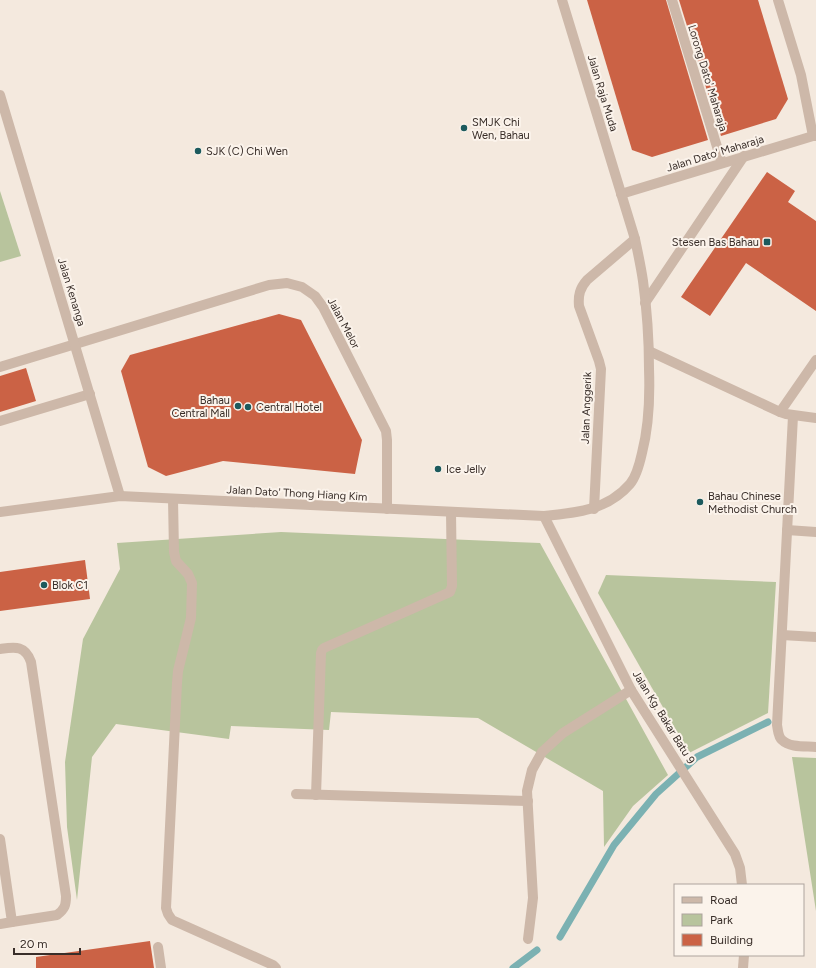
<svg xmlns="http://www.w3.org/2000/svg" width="816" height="968" font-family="Figtree,sans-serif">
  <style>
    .green { fill: #b8c49d }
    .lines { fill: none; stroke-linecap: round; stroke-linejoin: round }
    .stream { stroke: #7bb1b2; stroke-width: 7 }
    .building { fill: #cb6245 }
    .lane { stroke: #cdb8a9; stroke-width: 10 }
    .street { stroke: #cdb8a9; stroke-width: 10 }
    .poi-dot { fill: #1c5a5d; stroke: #fbf3eb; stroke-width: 1.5 }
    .labels { text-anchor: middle; stroke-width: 4; stroke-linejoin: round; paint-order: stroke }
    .street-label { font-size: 11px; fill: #392e29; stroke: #fbf3eb }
    .poi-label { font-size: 11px; fill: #392e29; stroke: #fbf3eb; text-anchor: start }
  </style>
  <rect width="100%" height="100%" fill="#f4e9de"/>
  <g class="green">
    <polygon points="0,191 21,256 0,262"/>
    <polygon points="281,532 540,543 668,775 633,806 604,847 603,791 478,718 331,712 329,730 231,726 229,739 116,724 92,757 77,900 67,827 65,762 83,639 120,569 117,543"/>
    <polygon points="606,575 776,582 768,713 689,753 598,593"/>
    <polygon points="792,757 816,758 816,911"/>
  </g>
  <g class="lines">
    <g class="stream">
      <polyline points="560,937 614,845 656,794 697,757 768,722"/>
      <polyline points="513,968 537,950"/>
    </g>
  </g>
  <g class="building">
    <polygon points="587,0 666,0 708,140 652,157 632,150"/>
    <polygon points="679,0 758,0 788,99 776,119 721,136"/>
    <polygon points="767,172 795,191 788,202 816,221 816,311 746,263 710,316 681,297"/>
    <polygon points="279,314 301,320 362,440 355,474 223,461 166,476 148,467 121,371 130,355"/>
    <polygon points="26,368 36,401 0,412 0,376"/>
    <polygon points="85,560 90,599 0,611 0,572"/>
    <polygon points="150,941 154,968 36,968 36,957"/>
  </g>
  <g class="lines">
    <g class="lane">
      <polyline points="672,0 722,163"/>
      <polyline points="645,303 744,156"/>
      <polyline points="0,367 269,285 287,283 302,287 315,296 323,307 386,431 387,440 387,509"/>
      <polyline points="780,412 816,360"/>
      <path d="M 793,416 L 777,725 C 778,730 778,737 782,740 C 790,748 806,746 816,747"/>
      <polyline points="0,421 90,394"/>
      <path d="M 594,509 L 601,369 L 599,361 L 579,306 C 578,295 580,288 587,280 L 635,239"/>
      <polyline points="787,530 816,532"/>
    </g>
    <g class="street">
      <polyline points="778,0 801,75 813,136"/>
      <polyline points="0,95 120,496"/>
      <polyline points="621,194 813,136 816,136"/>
      <polyline points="649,351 780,412 786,414 816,418"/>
      <polyline points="173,499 174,552 176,561 188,574 192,583 191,618 178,671 177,683 166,908 168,914 172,920 273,965 276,968"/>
      <path d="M 0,512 L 120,496 L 544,516 C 576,513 608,510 630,484 C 636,477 640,462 642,453 C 649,426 650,397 649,369 C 649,339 647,310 643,281 C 641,267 638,253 635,239 L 562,0"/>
      <polyline points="544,516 631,690 735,854 740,868 742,885"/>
      <polyline points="782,635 816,637"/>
      <path d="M 0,649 C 15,647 25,645 31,662 L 66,896 C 66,905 65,909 57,915 L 12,922"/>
      <polyline points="296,794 528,801"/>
      <polyline points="316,795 321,653 322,650 324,648 450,592 452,586 451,512"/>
      <polyline points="0,839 12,922 0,924"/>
      <polyline points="528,939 533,898 527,791 532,770 542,752 563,733 631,690"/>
      <polyline points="158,947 161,968"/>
      <polyline points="743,968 744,955"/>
    </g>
  </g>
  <g class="poi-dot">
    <circle cx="464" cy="128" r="4"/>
    <circle cx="198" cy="151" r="4"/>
    <rect x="763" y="238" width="8" height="8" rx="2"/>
    <circle cx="238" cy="406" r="4"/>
    <circle cx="248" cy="407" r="4"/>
    <circle cx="438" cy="469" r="4"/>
    <circle cx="700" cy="502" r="4"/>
    <circle cx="44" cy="585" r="4"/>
  </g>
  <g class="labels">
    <g class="street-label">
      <text transform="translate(708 78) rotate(73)" y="4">Lorong Dato' Maharaja</text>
      <text transform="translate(603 93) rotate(73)" y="4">Jalan Raja Muda</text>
      <text transform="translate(715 153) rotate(-17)" y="4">Jalan Dato' Maharaja</text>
      <text transform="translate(72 292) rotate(73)" y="4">Jalan Kenanga</text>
      <text transform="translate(344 323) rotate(62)" y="4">Jalan Melor</text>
      <text transform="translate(586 408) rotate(-88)" y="4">Jalan Anggerik</text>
      <text transform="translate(297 493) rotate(3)" y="4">Jalan Dato' Thong Hiang Kim</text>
      <text transform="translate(664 717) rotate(58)" y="4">Jalan Kg. Bakar Batu 9</text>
    </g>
    <g class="poi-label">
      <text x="472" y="126">SMJK Chi<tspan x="472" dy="13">Wen, Bahau</tspan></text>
      <text x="206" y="155">SJK (C) Chi Wen</text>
      <text x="759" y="246" text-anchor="end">Stesen Bas Bahau</text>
      <text x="230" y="404" text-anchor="end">Bahau<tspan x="230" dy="13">Central Mall</tspan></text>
      <text x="256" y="411">Central Hotel</text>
      <text x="446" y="473">Ice Jelly</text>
      <text x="708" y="500">Bahau Chinese<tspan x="708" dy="13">Methodist Church</tspan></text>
      <text x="52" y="589">Blok C1</text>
    </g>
  </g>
  <rect x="674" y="884" width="130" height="72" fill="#fbf3eb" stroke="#ada49d"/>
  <rect x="682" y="897" width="20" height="6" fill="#cdb8a9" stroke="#ada49d"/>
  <text x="710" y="904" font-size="12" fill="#392e29">Road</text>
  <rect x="682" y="914" width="20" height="12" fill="#b8c49d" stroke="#ada49d"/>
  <text x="710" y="924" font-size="12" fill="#392e29">Park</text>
  <rect x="682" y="934" width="20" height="12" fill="#cb6245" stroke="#ada49d"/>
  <text x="710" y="944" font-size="12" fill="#392e29">Building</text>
  <path d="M14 948v6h66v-6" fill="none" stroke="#392e29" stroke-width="2"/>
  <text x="20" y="948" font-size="12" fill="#392e29" stroke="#fbf3eb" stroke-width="3" paint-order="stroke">20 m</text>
</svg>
